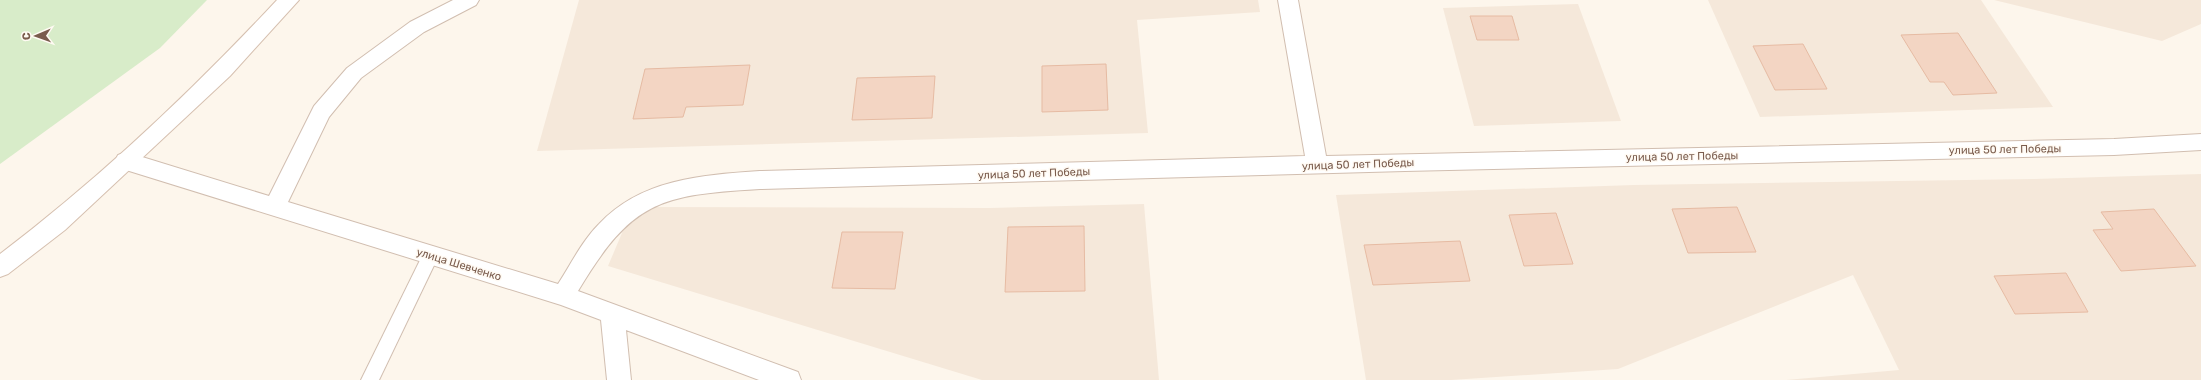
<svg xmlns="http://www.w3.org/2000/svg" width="2201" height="380" font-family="Rubik,sans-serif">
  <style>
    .residential { fill: #f5e8da }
    .green { fill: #d8ecc9 }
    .building { fill: #f3d5c3; stroke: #e6bba3 }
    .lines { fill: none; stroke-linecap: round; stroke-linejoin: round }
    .lane-casing { stroke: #d1beb0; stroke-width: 2 }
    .street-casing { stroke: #d1beb0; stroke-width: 2 }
    .secondary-casing { stroke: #d6c0b0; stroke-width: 2 }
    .lane { fill: #fff; fill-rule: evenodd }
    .street { fill: #fff; fill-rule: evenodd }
    .secondary { fill: #fff; fill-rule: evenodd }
    .labels { text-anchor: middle; stroke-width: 3; stroke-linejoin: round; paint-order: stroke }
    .street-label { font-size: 11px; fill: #7a5c4d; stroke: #fffaf3 }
  </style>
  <rect width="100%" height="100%" fill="#fdf6ec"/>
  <g class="residential">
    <polygon points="579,0 1258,0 1260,12 1137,20 1148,133 537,151"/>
    <polygon points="1708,0 1981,0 2053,107 1760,117"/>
    <polygon points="1994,0 2201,0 2201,24 2162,41"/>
    <polygon points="1578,4 1621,121 1474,126 1443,8"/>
    <polygon points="2201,174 2201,380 1786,380 1899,370 1853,275 1618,369 1451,380 1366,380 1336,195 1634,185 2034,179"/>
    <polygon points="1144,204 1159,380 982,380 608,266 633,207 990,208"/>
  </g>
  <polygon class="green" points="0,0 207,0 160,48 0,164"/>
  <g class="building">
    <polygon points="1470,16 1512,16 1519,40 1477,40"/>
    <polygon points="1958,33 1997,93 1953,95 1944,82 1930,82 1901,35"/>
    <polygon points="1803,44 1827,89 1775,90 1753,46"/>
    <polygon points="1106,64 1108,110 1042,112 1042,66"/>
    <polygon points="750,65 743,105 686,107 683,117 633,119 645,69"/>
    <polygon points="935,76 932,118 852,120 857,78"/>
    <polygon points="1737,207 1756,252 1688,253 1672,209"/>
    <polygon points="2154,209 2196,266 2121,271 2093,230 2113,229 2101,212"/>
    <polygon points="1556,213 1573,264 1524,266 1509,215"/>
    <polygon points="1084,226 1085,291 1005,292 1008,227"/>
    <polygon points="842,232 903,232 895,289 832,288"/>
    <polygon points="1460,241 1470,281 1373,285 1364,245"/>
    <polygon points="2066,273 2088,312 2015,314 1994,276"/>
  </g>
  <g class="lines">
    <g class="lane-casing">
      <polygon id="lane" points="431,248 437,250 439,255 379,380 361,380 425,250"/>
    </g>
    <g class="street-casing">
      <path id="street" d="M 453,0 L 479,0 L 476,5 L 424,32 L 361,78 L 329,117 L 288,202 L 558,284 C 571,264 582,241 599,224 C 641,179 702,175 760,171 L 1305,156 L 1278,0 L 1298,0 L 1326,156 L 2114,139 L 2201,134 L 2201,150 L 2114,155 L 1405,171 L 760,189 C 659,195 632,201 578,291 L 798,372 L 801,380 L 759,380 L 626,330 L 631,380 L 607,380 L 601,320 L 561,305 L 126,170 L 118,167 L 115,161 L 118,155 L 126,152 L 269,196 L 314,106 L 347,68 L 410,22 Z"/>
    </g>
    <g class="secondary-casing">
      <path id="secondary" d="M 277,0 L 299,0 L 230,76 L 65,230 L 8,274 L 0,277 L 0,254 C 99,179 193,90 277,0 Z"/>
    </g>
    <use href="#lane" class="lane"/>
    <use href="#street" class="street"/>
    <use href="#secondary" class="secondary"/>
  </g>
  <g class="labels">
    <g class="street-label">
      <text transform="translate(2005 149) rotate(-1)" y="4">улица 50 лет Победы</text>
      <text transform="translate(1682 156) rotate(-1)" y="4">улица 50 лет Победы</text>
      <text transform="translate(1358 164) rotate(-2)" y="4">улица 50 лет Победы</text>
      <text transform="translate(1034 173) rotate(-2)" y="4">улица 50 лет Победы</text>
      <text transform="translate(459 264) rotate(17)" y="4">улица Шевченко</text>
    </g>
  </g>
  <g transform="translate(36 36) rotate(268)" stroke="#fffaf3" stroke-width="3" paint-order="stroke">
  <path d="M0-3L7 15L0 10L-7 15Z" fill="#7a5c4d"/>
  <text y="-6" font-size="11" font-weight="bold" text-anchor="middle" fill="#7a5c4d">С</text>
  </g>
</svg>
